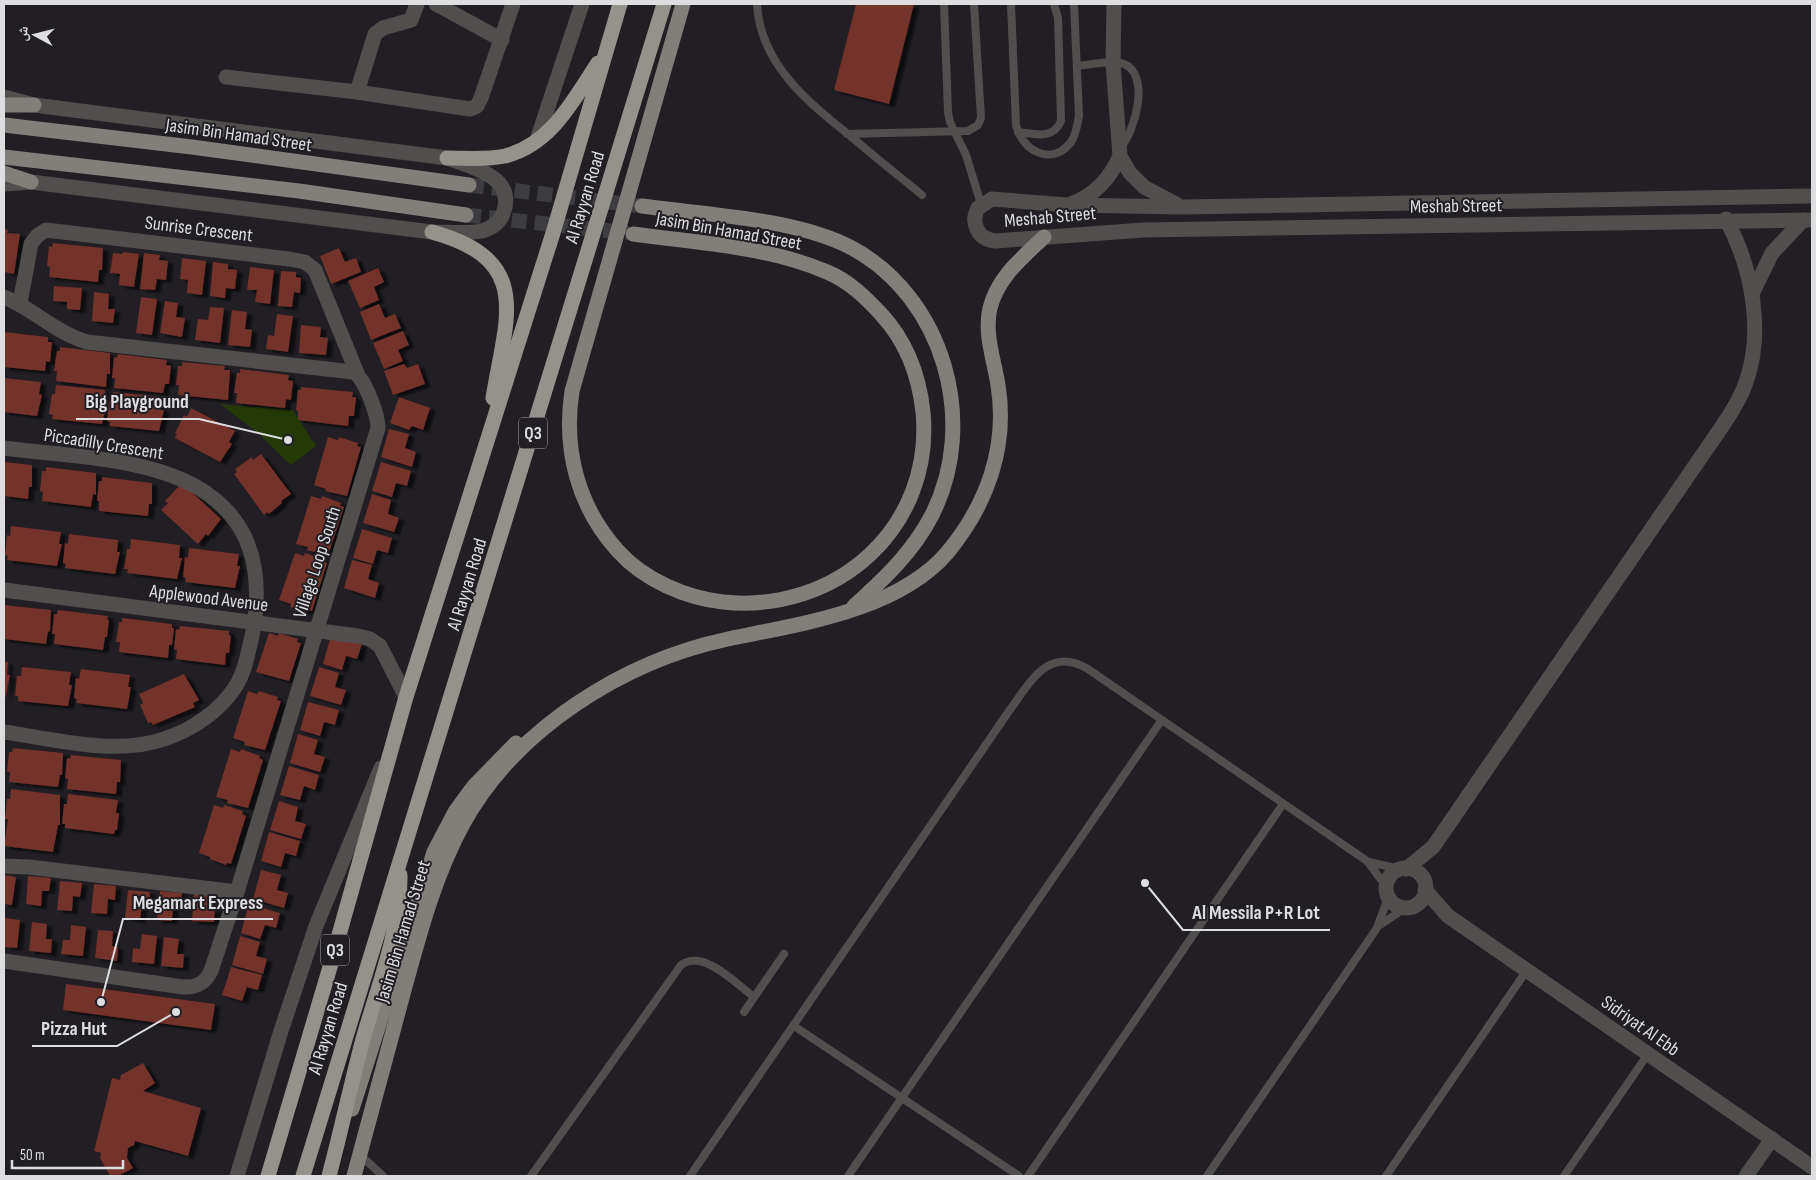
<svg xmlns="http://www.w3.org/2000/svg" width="1816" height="1180" font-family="'Sofia Sans Condensed','Noto Naskh Arabic',sans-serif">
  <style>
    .green { fill: #243907 }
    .building { fill: #733029; filter: url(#shadow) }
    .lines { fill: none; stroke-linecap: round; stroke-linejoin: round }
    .primary-tunnel { stroke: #3d3c40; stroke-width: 15; stroke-dasharray: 15 8; stroke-linecap: butt }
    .lane { stroke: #514f4d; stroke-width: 8 }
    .street { stroke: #514f4d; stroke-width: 15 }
    .primary { stroke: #827e7a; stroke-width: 15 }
    .highway { stroke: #95918b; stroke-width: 15 }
    .labels { text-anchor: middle; stroke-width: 4; stroke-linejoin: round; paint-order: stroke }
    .shield { fill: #211f24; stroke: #a5a4a8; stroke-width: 1 }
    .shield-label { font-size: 18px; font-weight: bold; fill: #dedde0 }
    .street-label { font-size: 19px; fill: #dedde0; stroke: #211f24 }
    .leader { fill: none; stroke: #dedde0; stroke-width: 2 }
    .callout-dot { fill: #dedde0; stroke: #211f24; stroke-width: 2 }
    .callout-label { font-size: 20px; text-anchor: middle; font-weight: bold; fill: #dedde0; stroke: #211f24; stroke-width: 4; stroke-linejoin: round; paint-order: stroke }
  </style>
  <defs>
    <filter id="shadow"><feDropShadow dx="5.5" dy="3" stdDeviation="1" flood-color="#0009"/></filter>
  </defs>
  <rect width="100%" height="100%" fill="#211f24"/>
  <polygon class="green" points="220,404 293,410 316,446 291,465 258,433"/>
  <g class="building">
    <polygon points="856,4 914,4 889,104 834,90"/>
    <polygon points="4,229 8,230 7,233 20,234 14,274 4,272"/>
    <polygon points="53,243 103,248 102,270 99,270 98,282 49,277 50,267 47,266 49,246 52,247"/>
    <polygon points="339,248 345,262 356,258 361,272 331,284 320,256"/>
    <polygon points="123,252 139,254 134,287 119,285 120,274 110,273 113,253 123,254"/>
    <polygon points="144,253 160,255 159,260 168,261 166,280 157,279 155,290 140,289"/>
    <polygon points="182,258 206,261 202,295 187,293 188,280 180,279"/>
    <polygon points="213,262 228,264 228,269 237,270 235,289 226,288 225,298 210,296"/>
    <polygon points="250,267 274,270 270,304 255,302 257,290 247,290"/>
    <polygon points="378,268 384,282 374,287 379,300 360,308 348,281"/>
    <polygon points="281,271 296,272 296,277 301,278 300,293 294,292 292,307 278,306"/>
    <polygon points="54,286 82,288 80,310 67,309 67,302 53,301"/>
    <polygon points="94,292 109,294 108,309 115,309 113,323 92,321"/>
    <polygon points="141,297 157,299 152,335 136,333"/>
    <polygon points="165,301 178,303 176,317 185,318 182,337 160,333"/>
    <polygon points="379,304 385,318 395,314 401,328 371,340 360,312"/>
    <polygon points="210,307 224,308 220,343 195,340 198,319 208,320"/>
    <polygon points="232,310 247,312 245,329 252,330 250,347 228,345"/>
    <polygon points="277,314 293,316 288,352 266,349 268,335 274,336"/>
    <polygon points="301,325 321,327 320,337 328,338 326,355 299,353"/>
    <polygon points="403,331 409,345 398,350 403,361 384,369 373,343"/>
    <polygon points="4,332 48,337 48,342 52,342 50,362 46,361 45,371 4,367"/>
    <polygon points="60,347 110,353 110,374 107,374 106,387 56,381 57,371 54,371 57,351 60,351"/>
    <polygon points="118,354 167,360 166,365 171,366 169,384 165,384 163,393 114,388 115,378 112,378 114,357 117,358"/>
    <polygon points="182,362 225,366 224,370 230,370 228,400 178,395 179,385 176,385 178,366 182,366"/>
    <polygon points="404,364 407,368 418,364 425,384 393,395 384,371"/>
    <polygon points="240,369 289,375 288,380 293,381 291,400 286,399 285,408 236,403 237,393 234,393 237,373 240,373"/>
    <polygon points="4,378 41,382 39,394 42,395 37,416 4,412"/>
    <polygon points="56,385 105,390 104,403 107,403 102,424 52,419 53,415 49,414 52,394 55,394"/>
    <polygon points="301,387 353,392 352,397 356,397 354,416 349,416 348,426 298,420 298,411 296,410 298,390 301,390"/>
    <polygon points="113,392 163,397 161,410 164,410 159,431 110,426 110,422 107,421 109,401 112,401"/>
    <polygon points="399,397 430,408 423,430 412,426 409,430 390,423"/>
    <polygon points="191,408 235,431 229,442 232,444 220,462 175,438 177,434 175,433 184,415 187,417"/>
    <polygon points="389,429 409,434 405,448 416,452 412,467 381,457"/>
    <polygon points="328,437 338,440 339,437 358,443 357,446 361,447 347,496 325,491 326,489 314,485"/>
    <polygon points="261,454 291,494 281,501 282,503 269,514 267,512 264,515 234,474 237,472 235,469 252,457 253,460"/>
    <polygon points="4,462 32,465 32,487 29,487 28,499 4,496"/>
    <polygon points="381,462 411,471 407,486 396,483 392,497 372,491"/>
    <polygon points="46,467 96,473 96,495 93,494 91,507 42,501 43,492 40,491 42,471 46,471"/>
    <polygon points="102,477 152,483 152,504 149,504 148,516 99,511 99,501 97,501 99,481 102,481"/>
    <polygon points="184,485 221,519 208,536 206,534 198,544 161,510 168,503 165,501 179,486"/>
    <polygon points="372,494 391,500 388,514 399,518 394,532 363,523"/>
    <polygon points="311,496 321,499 322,496 341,503 340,506 344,507 328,555 307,550 308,547 296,544"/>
    <polygon points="11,526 61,532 59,544 62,544 57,566 7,560 8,556 5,555 7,535 10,536"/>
    <polygon points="362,529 392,538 388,553 377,550 373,564 353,558"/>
    <polygon points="69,534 118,540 117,552 120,552 115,574 65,568 66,564 63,563 65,543 68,544"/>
    <polygon points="131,539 180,545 179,558 182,558 177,579 127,573 128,569 124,569 127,549 130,549"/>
    <polygon points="189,548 239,554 237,566 240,566 235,588 185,582 186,578 183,577 185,557 188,558"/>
    <polygon points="295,553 304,556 305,553 324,559 323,562 327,563 312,611 308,610 307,612 290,607 291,604 279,600"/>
    <polygon points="352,560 372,565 368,579 379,583 375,598 344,588"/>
    <polygon points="4,605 51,610 50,632 48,631 46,644 4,639"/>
    <polygon points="58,610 108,616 107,620 109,620 107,637 105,637 103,650 54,644 55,634 52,634 54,614 57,614"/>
    <polygon points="122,618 172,624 172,628 174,628 172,645 169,645 168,658 119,652 120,642 116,642 119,622 122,622"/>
    <polygon points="180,626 229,631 229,635 231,636 229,653 226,653 225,665 176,659 177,650 174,649 176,629 179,630"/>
    <polygon points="269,633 278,636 279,633 298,639 297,642 301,643 289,681 256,672"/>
    <polygon points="331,635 362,644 357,659 346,656 342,670 323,664"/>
    <polygon points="4,662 8,662 7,675 10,675 5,699"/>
    <polygon points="22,667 71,672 69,685 72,685 68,706 18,701 18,696 15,696 17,676 21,676"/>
    <polygon points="319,667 339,673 335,687 346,690 341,705 310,696"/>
    <polygon points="81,669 130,675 128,687 131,687 127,709 76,703 77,699 74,698 76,678 79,679"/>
    <polygon points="184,674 199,700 193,703 195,707 153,725 151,722 148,723 140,705 143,703 139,694"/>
    <polygon points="248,691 257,694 259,691 278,697 277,700 281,701 265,750 244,745 245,742 233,738"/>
    <polygon points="308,702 339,710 335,725 324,722 320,736 300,730"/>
    <polygon points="298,734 318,740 314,754 325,757 320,772 290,763"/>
    <polygon points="13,748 63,753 62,775 60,775 58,787 9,782 10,772 7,772 9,752 12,752"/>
    <polygon points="231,749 240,752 241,749 260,756 259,758 263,760 248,808 227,803 228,800 216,797"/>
    <polygon points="71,755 121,760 120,782 117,782 116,794 67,789 68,779 65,778 67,758 70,759"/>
    <polygon points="289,766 319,775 315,790 304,786 300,800 280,795"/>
    <polygon points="11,789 60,795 60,825 58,825 53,852 4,846 8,819 5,819 7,799 10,799"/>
    <polygon points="68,794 118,800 116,813 119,813 117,830 115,830 114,834 65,828 65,824 62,824 64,804 67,804"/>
    <polygon points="279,801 298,807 295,821 306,824 301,839 270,830"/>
    <polygon points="214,805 223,808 224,805 243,811 242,814 246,816 231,864 227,863 226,865 210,859 210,857 199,853"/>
    <polygon points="269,832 300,841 296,856 285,853 281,867 261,861"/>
    <polygon points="261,870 281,875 277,890 288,893 284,908 253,899"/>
    <polygon points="4,875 16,877 12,905 4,904"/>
    <polygon points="28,876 51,878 49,891 42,891 41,906 26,904"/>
    <polygon points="60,881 82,883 80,897 73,896 72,911 57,910"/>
    <polygon points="94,884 116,886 115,900 108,899 107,914 91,913"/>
    <polygon points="128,890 150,892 149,905 142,905 140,920 125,918"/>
    <polygon points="160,891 182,893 180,907 173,906 172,921 157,920"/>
    <polygon points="194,892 209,894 208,909 215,909 214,922 192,921"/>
    <polygon points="249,904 280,913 276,928 265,925 260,939 241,933"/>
    <polygon points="5,918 20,920 17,948 4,947"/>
    <polygon points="32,922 47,924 46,939 52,939 51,953 29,951"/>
    <polygon points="71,925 86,927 83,956 61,954 63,940 70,940"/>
    <polygon points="98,930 113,931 112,946 118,947 117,961 95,958"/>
    <polygon points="142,934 157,936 154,964 132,962 133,948 140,949"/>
    <polygon points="240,936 260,942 256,956 267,959 263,974 232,965"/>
    <polygon points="164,937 179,939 177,954 184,954 183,968 161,966"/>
    <polygon points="231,967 262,975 258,990 247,987 242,1001 222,995"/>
    <polygon points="66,984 215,1004 211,1030 63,1010"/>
    <polygon points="143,1063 155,1083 143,1091 201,1108 188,1156 135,1141 134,1145 128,1148 127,1158 133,1168 118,1176 110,1176 100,1158 101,1153 94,1151 112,1078 120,1080 121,1075"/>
  </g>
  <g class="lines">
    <g class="primary-tunnel">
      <polyline points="469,185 642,206"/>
      <polyline points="466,215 628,233"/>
    </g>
    <g class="lane">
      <path d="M 757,4 C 760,65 810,104 854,139 C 876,158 899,176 922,195"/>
      <polyline points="944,4 948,112 950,122 966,155 981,204"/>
      <path d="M 1011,4 L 1016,125 C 1022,151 1052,167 1071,142 C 1076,135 1077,125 1079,116 L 1074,4"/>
      <path d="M 1077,66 C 1090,65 1111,59 1124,64 C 1151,75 1135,132 1120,148"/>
      <path d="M 1018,132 C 1035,134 1053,140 1061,121 L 1058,18 L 1054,4"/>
      <polyline points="847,134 968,131 978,125 981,118 974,4"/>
      <polyline points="1369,862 1400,869"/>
      <polyline points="1380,925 1405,908"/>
      <polyline points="744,1012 784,954"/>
      <polyline points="794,1026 1019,1176"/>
      <polyline points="360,1155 383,1176"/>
      <path d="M 531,1176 L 681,965 C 704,949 735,983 754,997"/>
      <path d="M 690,1176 L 1009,711 C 1030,683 1048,645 1088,669 L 1367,861 L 1386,886"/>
      <polyline points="848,1176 1161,721"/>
      <polyline points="1028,1176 1283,804"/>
      <polyline points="1207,1176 1377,928 1388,898"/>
      <polyline points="1386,1176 1527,970"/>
      <polyline points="1564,1176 1648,1054"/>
    </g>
    <g class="street">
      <polyline points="436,4 502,40"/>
      <polyline points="1114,4 1113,63 1120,156 1130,173 1144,187 1176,204"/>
      <polyline points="226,77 357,92 470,109 477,106 481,98 513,4"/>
      <polyline points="357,92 375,34 383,28 411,20 417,4"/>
      <path d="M 4,97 L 34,105 L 447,158 C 471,167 515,176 504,211 C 501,221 493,228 482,231 C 467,234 448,232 432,232 L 31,182 L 4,184"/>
      <polyline points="537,140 582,4"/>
      <path d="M 1812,196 L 1183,207 L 1067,205 L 992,199 L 978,208 C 970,223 978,240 996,241 L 1143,230 L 1812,220"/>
      <path d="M 1071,204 C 1095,195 1110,179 1120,156"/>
      <polyline points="1752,294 1772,253 1803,220"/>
      <path d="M 4,297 C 34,309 56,333 87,342 L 353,372 C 365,377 378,416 378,428 L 237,892 L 29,867 L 4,866"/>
      <polyline points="20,303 31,244 37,236 46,230 289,259 305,262 315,270 357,373"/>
      <path d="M 4,448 C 64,456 142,457 195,486 C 254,519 264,574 252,636 C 248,653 245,671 236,686 C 220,711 192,730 164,739 C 116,756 54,739 4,732"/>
      <polyline points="4,590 358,636 370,639 380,646 406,697"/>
      <circle cx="1406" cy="888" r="20"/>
      <path d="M 1406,869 L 1433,847 L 1723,425 C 1731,413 1740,399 1745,385 C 1765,332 1752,268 1726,219"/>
      <polyline points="1425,890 1448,916 1812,1167"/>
      <path d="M 4,961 L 183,987 C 197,988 205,983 211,971 L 237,892"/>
      <polyline points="237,1176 281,1031 316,926 381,768"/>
      <polyline points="1746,1176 1772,1139"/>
    </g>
    <g class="primary">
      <polyline points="4,105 34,105"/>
      <polyline points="4,125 192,147 469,185"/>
      <polyline points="4,157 299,191 466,215"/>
      <polyline points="4,173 31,182"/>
      <path d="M 642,206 C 707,215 794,218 852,248 C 944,298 979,422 932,515 C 913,552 884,579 854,606"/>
      <path d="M 633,234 C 697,243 767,246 827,272 C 849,281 865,297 881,314 C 907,342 919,375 923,412 C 934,528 836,614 723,602 C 686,598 644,580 618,551 C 578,507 563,450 572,391 L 683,4"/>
      <polyline points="352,1109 434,852 455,812 474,786 516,743"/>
      <path d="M 354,1176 C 370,1116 386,1055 403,994 C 419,936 434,877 463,824 C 515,729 624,661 728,639 C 799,624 897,611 947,553 C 987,505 1008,447 998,385 C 994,360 984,333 990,308 C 998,277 1022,258 1044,237"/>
    </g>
    <g class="highway">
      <path d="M 447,158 C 466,158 486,160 505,156 C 551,145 574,99 598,63"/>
      <path d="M 432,232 C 534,260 506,317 493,398"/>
      <polyline points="268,1176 330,967 406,697 553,233 620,4"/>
      <polyline points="303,1176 664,4"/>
      <path d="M 329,1176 C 341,1131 351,1084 363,1039 C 378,986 401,930 400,875"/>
    </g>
  </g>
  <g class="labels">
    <g class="shield">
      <rect x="519" y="417.5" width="28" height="31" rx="4"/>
      <rect x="321" y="934.5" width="28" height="31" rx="4"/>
    </g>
    <g class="shield-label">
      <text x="533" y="439">Q3</text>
      <text x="335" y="956">Q3</text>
    </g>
    <g class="street-label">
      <text transform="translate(239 134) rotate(8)" y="7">Jasim Bin Hamad Street</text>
      <text transform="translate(584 197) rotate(-73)" y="7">Al Rayyan Road</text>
      <text transform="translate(1456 205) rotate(-1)" y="7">Meshab Street</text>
      <text transform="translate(1050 216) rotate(-5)" y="7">Meshab Street</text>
      <text transform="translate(199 228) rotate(7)" y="7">Sunrise Crescent</text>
      <text transform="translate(729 230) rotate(10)" y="7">Jasim Bin Hamad Street</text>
      <text transform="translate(104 443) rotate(9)" y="7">Piccadilly Crescent</text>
      <text transform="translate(316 562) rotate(-72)" y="7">Village Loop South</text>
      <text transform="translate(466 584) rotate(-73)" y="7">Al Rayyan Road</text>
      <text transform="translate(209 597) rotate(7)" y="7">Applewood Avenue</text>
      <text transform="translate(402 931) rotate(-73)" y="7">Jasim Bin Hamad Street</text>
      <text transform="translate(1641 1025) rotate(35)" y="7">Sidriyat Al Ebb</text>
      <text transform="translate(327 1028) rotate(-73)" y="7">Al Rayyan Road</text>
    </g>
  </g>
  <path class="leader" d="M288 440L199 419H76M101 1002L123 919H273M1145 883L1183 930H1330M176 1012L117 1046H32"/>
  <g class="callout-dot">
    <circle cx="288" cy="440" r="5"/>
    <circle cx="101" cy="1002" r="5"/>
    <circle cx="1145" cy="883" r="5"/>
    <circle cx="176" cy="1012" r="5"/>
  </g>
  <g class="callout-label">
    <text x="137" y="408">Big Playground</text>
    <text x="198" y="909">Megamart Express</text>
    <text x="1256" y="919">Al Messila P+R Lot</text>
    <text x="74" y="1035">Pizza Hut</text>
  </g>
  <rect width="1816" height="1180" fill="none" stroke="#dedde0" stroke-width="10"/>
  <g transform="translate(35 35) rotate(277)" stroke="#211f24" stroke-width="4" paint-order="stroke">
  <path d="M0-4L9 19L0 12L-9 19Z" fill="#dedde0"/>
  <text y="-8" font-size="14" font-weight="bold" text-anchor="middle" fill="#dedde0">ش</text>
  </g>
  <path d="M12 1160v8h111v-8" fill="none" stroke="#dedde0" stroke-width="2.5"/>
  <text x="20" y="1160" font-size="15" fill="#dedde0" stroke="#211f24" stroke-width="4" paint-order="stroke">50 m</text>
</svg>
